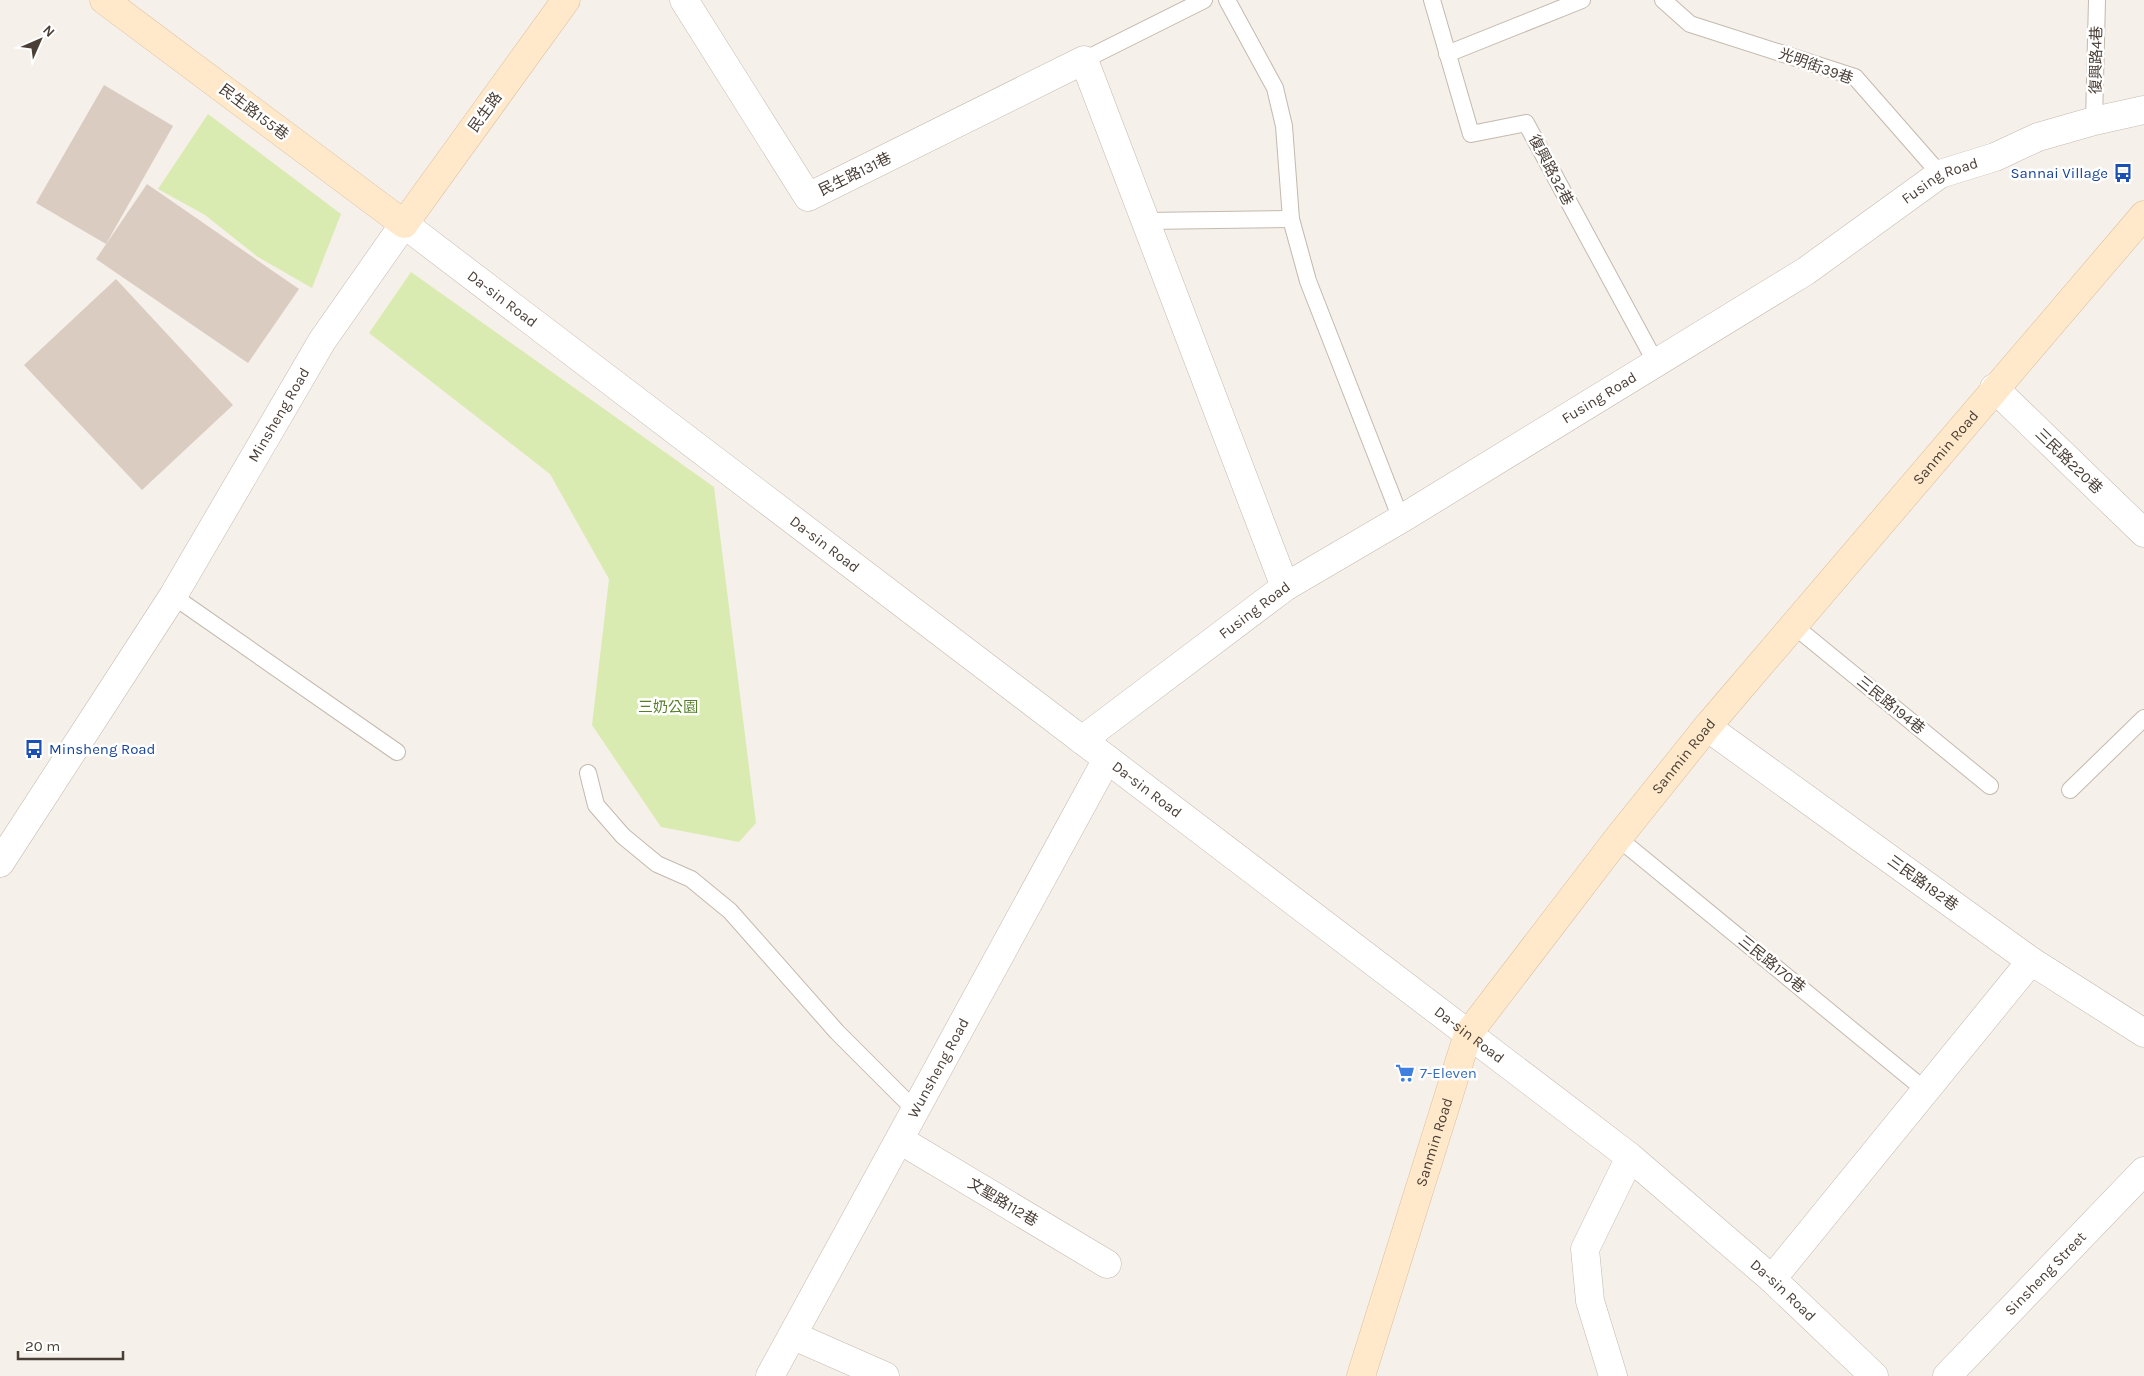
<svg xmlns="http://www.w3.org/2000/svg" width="2144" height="1376" font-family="Karla,'Noto Sans TC',sans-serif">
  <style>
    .green { fill: #daebb1 }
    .building { fill: #daccc1 }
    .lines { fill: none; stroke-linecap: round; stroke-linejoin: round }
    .lane-casing { stroke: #c4b9ae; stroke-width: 18 }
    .street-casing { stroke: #c4b9ae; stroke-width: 29 }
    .secondary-casing { stroke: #dabe9a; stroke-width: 29 }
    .lane { stroke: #fff; stroke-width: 16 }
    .street { stroke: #fff; stroke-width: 28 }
    .secondary { stroke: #ffe9ca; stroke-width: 28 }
    .labels { text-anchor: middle; stroke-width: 5; stroke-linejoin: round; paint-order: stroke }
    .street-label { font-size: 15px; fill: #4a3f37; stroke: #fff }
    .transit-label { font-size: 15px; fill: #164399; stroke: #fff; text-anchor: end }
    .park-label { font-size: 15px; fill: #577f27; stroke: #fff }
    .shop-label { font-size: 15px; fill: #366cbe; stroke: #fff; text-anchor: start }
  </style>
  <rect width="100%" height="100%" fill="#f5f0e9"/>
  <g class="green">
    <polygon points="208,114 341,214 312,288 258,257 205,215 158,189"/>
    <polygon points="411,272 714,487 756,823 739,842 661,827 592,725 609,579 550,474 369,333"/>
  </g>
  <g class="building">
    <polygon points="104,85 173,126 106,244 36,203"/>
    <polygon points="147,184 299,289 248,363 96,259"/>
    <polygon points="116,279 233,405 142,490 24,365"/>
  </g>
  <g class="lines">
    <g class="lane-casing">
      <g id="lane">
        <polyline points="1227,0 1275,88 1284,126 1291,219 1308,281 1401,519"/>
        <polyline points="1432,0 1471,134 1526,123 1656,363"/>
        <polyline points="1663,0 1690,24 1855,77 1940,174"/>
        <polyline points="1447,54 1582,0"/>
        <polyline points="1084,60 1204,0"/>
        <polyline points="2094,121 2097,0"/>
        <polyline points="1145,221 1291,219"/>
        <polyline points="173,596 397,752"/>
        <polyline points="1793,625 1990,786"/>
        <polyline points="588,773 596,805 623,836 657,864 691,879 730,911 837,1032 916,1111"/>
        <polyline points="2070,790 2144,718"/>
        <polyline points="1618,838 1925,1090"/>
      </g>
    </g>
    <g class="street-casing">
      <g id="street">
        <polyline points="684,0 808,197 1084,60 1285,587"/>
        <polyline points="1994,388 2144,533"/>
        <polyline points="1707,727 2031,961 2144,1033"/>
        <path id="s1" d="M 1082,740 L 1285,587 L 1401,519 L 1806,271 L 1940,174 L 1995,157 L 2038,137 L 2094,121 L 2144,110"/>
        <path id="s2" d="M 0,863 L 173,596 L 322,341 L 404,224 L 1630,1157 L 1772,1279 L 1874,1376"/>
        <polyline points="900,1140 1107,1264"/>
        <polyline points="1772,1279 2031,961"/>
        <polyline points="794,1336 885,1376"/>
        <path id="s3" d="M 770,1376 L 1107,759"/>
        <polyline points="1613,1376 1590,1301 1585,1249 1630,1157"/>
        <path id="s4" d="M 1947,1376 L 2144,1171"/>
      </g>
    </g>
    <g class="secondary-casing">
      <g id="secondary">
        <polyline points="104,0 404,224 566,0"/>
        <path id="s5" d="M 1361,1376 L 1468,1034 L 1618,838 L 1707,727 L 2144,215"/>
      </g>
    </g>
    <use href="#lane" class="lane"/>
    <use href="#street" class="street"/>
    <use href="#secondary" class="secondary"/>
  </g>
  <defs>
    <g id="bus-bare" transform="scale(1.5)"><path d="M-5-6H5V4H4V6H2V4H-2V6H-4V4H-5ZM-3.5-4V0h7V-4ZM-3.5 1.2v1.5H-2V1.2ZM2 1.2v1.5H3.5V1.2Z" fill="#1a4fb4" stroke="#fff" stroke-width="2.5" paint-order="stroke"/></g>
    <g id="supermarket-bare" transform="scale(1.5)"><path d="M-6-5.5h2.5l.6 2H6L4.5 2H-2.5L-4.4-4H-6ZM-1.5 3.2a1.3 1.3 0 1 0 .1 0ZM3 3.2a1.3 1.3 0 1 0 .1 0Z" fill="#3f7fe0" stroke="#fff" stroke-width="2.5" paint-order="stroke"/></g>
  </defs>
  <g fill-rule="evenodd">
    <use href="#bus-bare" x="2123" y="173"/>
    <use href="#bus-bare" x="34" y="749"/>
    <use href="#supermarket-bare" x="1405" y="1073"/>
  </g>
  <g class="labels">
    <g class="street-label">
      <text transform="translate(2096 60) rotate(-89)" y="5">復興路4巷</text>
      <text transform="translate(1816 66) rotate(20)" y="5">光明街39巷</text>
      <text transform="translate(254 112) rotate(37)" y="5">民生路155巷</text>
      <text transform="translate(485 112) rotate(-54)" y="5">民生路</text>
      <text transform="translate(1551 170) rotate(62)" y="5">復興路32巷</text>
      <text transform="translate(855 174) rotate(-26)" y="5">民生路131巷</text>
      <text dy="5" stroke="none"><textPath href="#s1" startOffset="1026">Fusing Road</textPath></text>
      <text dy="5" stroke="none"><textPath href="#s2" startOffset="880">Da-sin Road</textPath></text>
      <text dy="5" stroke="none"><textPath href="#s1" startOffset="621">Fusing Road</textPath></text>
      <text dy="5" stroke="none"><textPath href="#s2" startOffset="528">Minsheng Road</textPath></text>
      <text dy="5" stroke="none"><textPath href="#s5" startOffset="1115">Sanmin Road</textPath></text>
      <text transform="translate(2069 461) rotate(44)" y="5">三民路220巷</text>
      <text dy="5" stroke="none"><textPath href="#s2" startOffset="1285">Da-sin Road</textPath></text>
      <text dy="5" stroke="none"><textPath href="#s1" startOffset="216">Fusing Road</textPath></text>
      <text transform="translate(1891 705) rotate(39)" y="5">三民路194巷</text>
      <text dy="5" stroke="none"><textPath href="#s5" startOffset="710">Sanmin Road</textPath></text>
      <text dy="5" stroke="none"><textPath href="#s2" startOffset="1690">Da-sin Road</textPath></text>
      <text transform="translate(1923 883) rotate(36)" y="5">三民路182巷</text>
      <text transform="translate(1772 964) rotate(39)" y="5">三民路170巷</text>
      <text dy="5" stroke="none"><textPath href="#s2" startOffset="2095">Da-sin Road</textPath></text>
      <text dy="5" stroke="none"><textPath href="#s3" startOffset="351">Wunsheng Road</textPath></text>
      <text dy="5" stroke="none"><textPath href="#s5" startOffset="245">Sanmin Road</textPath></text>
      <text transform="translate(1003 1202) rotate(31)" y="5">文聖路112巷</text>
      <text dy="5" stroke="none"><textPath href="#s4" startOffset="142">Sinsheng Street</textPath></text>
      <text dy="5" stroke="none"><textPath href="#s2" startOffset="2500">Da-sin Road</textPath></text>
    </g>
    <g class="transit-label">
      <text x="2108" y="178">Sannai Village</text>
      <text x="49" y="754" text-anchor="start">Minsheng Road</text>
    </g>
    <g class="park-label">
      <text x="668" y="712">三奶公園</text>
    </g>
    <g class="shop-label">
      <text x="1420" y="1078">7-Eleven</text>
    </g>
  </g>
  <g transform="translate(40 40) rotate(45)" stroke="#ffffff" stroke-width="4" paint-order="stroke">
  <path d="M0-4L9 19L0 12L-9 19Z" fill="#4a3f37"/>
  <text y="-8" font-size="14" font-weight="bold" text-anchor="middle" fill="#4a3f37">N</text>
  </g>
  <path d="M18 1351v8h105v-8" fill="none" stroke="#4a3f37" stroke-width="2.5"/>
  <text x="25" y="1351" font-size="15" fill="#4a3f37" stroke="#ffffff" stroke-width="4" paint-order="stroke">20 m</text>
</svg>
